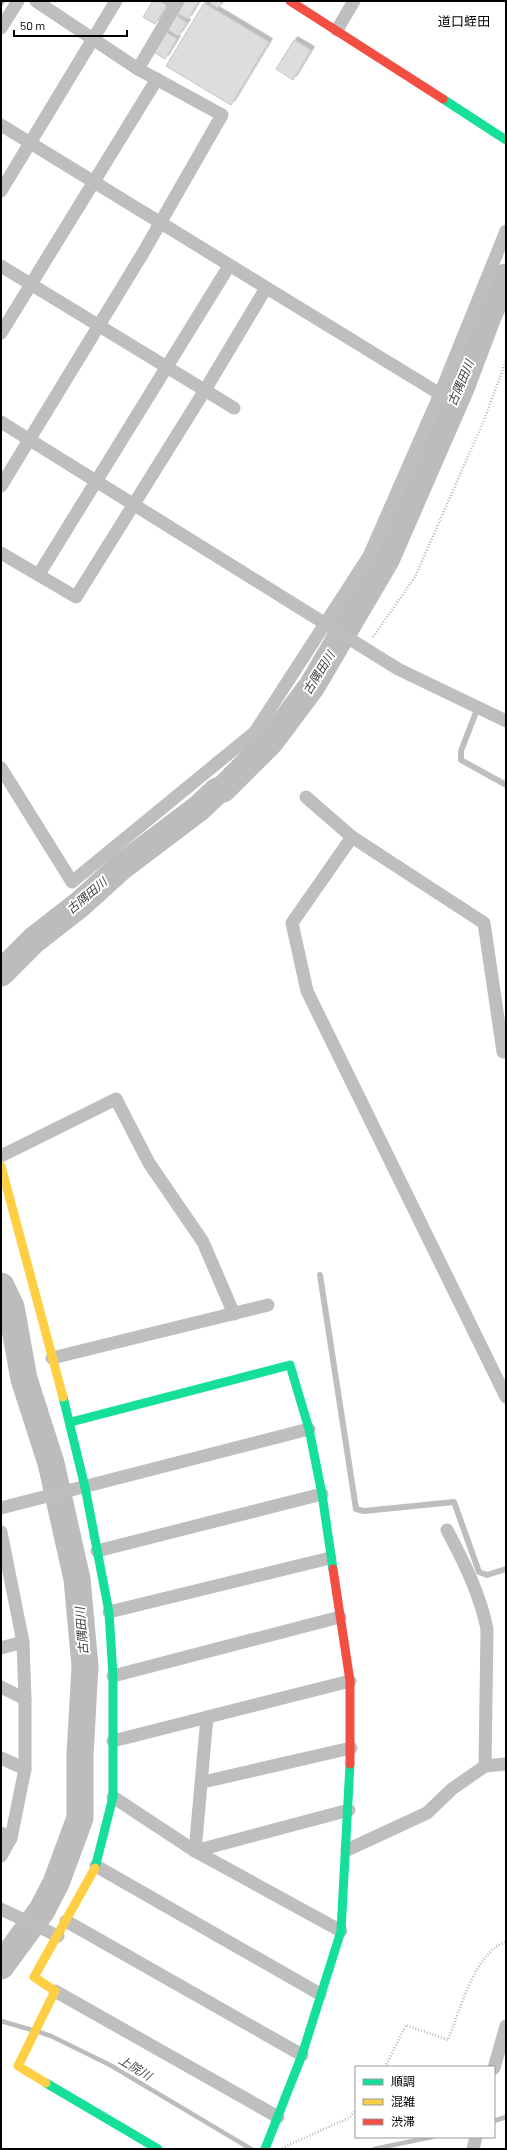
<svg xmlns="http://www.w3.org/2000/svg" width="507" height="2150" font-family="Barlow,'Noto Sans JP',sans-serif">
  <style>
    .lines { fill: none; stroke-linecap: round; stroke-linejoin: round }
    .stream { stroke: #bcbcbc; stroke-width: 4.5 }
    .river { stroke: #bcbcbc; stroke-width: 27 }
    .building { fill: #ddd; stroke: #c5c5c5; filter: url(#shadow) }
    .path { stroke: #b8b8b8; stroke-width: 2.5; stroke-dasharray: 1 2; stroke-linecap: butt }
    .lane { stroke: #bebebe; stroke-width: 6 }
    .street { stroke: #bebebe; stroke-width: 13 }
    .fast { stroke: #16e098; stroke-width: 9 }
    .slow { stroke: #ffcf43; stroke-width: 9 }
    .jam { stroke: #f24e42; stroke-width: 9 }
    .labels { text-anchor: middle; stroke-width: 4; stroke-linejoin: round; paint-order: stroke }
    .water-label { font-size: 12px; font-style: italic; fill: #414141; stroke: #fff }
    .quarter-label { font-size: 13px; fill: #000; stroke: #fff }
  </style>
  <defs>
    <filter id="shadow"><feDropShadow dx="3.5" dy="-3.5" stdDeviation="0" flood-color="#0004"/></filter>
  </defs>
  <rect width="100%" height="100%" fill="#fff"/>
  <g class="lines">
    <g class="stream">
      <polyline points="1,4 3,1"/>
      <polyline points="1,2021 32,2030"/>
      <polyline points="39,2032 51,2036 110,2065 251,2149"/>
      <polyline points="494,2121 506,2117"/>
      <polyline points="374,2149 432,2137"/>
    </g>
    <g class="river">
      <polyline points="1,973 34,940 79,905 121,867 199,808 217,791 223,789 271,741 312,686 386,560 461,388 489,314 506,277"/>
      <polyline points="1,1286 11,1307 24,1379 51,1463 77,1579 85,1666 80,1755 80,1818 56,1883 42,1910 1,1966"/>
    </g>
  </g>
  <g class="building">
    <polygon points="153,1 160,1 167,6 155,24 143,17"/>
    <polygon points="185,1 199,1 188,19 177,13"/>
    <polygon points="212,1 222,1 218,8 210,3"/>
    <polygon points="204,3 269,42 231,105 166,66"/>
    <polygon points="176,15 187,23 178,36 167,29"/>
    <polygon points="166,32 177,39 165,59 154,52"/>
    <polygon points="294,40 311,50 293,80 276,69"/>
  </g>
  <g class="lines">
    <g class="path">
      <polyline points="373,637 415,577 484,420 506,361"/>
      <path d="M 385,2067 L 406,2025 L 448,2040 C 459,2013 475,1951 506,1942"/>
      <polyline points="282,2148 349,2118 356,2110"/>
    </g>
    <g class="lane">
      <polyline points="478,707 461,751 461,760 506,785"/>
      <polyline points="320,1275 356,1509 364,1511 454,1502 479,1572 487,1575 506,1569"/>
    </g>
    <g class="street">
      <polyline points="1,28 18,1"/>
      <polyline points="337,30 354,1"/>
      <polyline points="138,69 178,1"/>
      <polyline points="1,125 440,394"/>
      <polyline points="1,191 116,1"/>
      <polyline points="1,266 234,408"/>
      <polyline points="1,333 157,79"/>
      <polyline points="1,422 398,669 506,721"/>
      <polyline points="1,486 143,253 222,115 138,69 36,1"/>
      <polyline points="1,553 76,597 205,390 266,288"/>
      <polyline points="39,574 229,266"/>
      <polyline points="1,768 72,882 255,732 369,556 440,394 506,231"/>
      <polyline points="306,797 352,837 484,923 503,1052"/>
      <polyline points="352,837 292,923 307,991 506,1397"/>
      <polyline points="1,1156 116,1099 149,1163 203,1242 234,1314"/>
      <polyline points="52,1358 268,1305"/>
      <polyline points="1,1508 309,1429"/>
      <path d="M 447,1530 C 464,1562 480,1594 487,1629 L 485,1766"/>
      <polyline points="1,1532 23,1642 25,1699 25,1769 11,1838"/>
      <polyline points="97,1551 322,1494"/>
      <polyline points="109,1612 330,1558"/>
      <polyline points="1,1648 23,1642"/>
      <polyline points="113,1676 340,1617"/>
      <polyline points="1,1687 25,1699"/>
      <polyline points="207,1717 195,1851 349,1810"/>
      <polyline points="113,1741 350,1681"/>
      <polyline points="1,1758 25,1769"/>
      <polyline points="203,1782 351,1748"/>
      <polyline points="113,1797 195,1851 341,1931"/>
      <polyline points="1,1833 11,1838 1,1856"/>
      <polyline points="347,1850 427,1813 452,1789 485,1766 506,1764"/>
      <polyline points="96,1866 320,1994"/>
      <polyline points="1,1909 58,1936"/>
      <polyline points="66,1921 302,2055"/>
      <polyline points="55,1991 278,2117"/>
      <polyline points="494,2068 506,2026"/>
      <polyline points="473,2149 476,2137"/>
    </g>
    <g class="fast">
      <polyline points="443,99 506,140"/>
      <polyline points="63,1397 85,1487 109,1612 113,1676 113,1797 95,1868"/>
      <polyline points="71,1422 290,1365 309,1429 322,1494 333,1569"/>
      <polyline points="46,2083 158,2149"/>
      <polyline points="265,2149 302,2055 341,1931 350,1764"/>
    </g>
    <g class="slow">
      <polyline points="1,1166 63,1397"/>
      <polyline points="46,2083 18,2066 55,1991 34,1977 95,1868"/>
    </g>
    <g class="jam">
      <polyline points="290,1 443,99"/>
      <polyline points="333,1569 350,1681 350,1764"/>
    </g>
  </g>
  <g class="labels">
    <g class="water-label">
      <text transform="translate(461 383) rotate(-67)" y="4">古隅田川</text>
      <text transform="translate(319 673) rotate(-58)" y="4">古隅田川</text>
      <text transform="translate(87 896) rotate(-40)" y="4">古隅田川</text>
      <text transform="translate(82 1631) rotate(-95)" y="4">古隅田川</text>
      <text transform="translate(135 2068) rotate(31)" y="4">上院川</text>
    </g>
    <g class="quarter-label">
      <text x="464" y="26">道口蛭田</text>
    </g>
  </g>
  <rect width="507" height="2150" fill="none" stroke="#000000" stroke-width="4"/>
  <rect x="355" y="2066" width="140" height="72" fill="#ffffff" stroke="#999999"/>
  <rect x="363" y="2079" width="20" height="6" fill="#16e098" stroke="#999999"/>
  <text x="391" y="2086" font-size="12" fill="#000000">順調</text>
  <rect x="363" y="2099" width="20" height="6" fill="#ffcf43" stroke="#999999"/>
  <text x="391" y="2106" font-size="12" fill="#000000">混雑</text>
  <rect x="363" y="2119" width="20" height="6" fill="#f24e42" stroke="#999999"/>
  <text x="391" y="2126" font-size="12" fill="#000000">渋滞</text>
  <path d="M14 30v6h113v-6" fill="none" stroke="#000000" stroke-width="2"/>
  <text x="20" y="30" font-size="12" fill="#000000" stroke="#ffffff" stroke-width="3" paint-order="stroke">50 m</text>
</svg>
